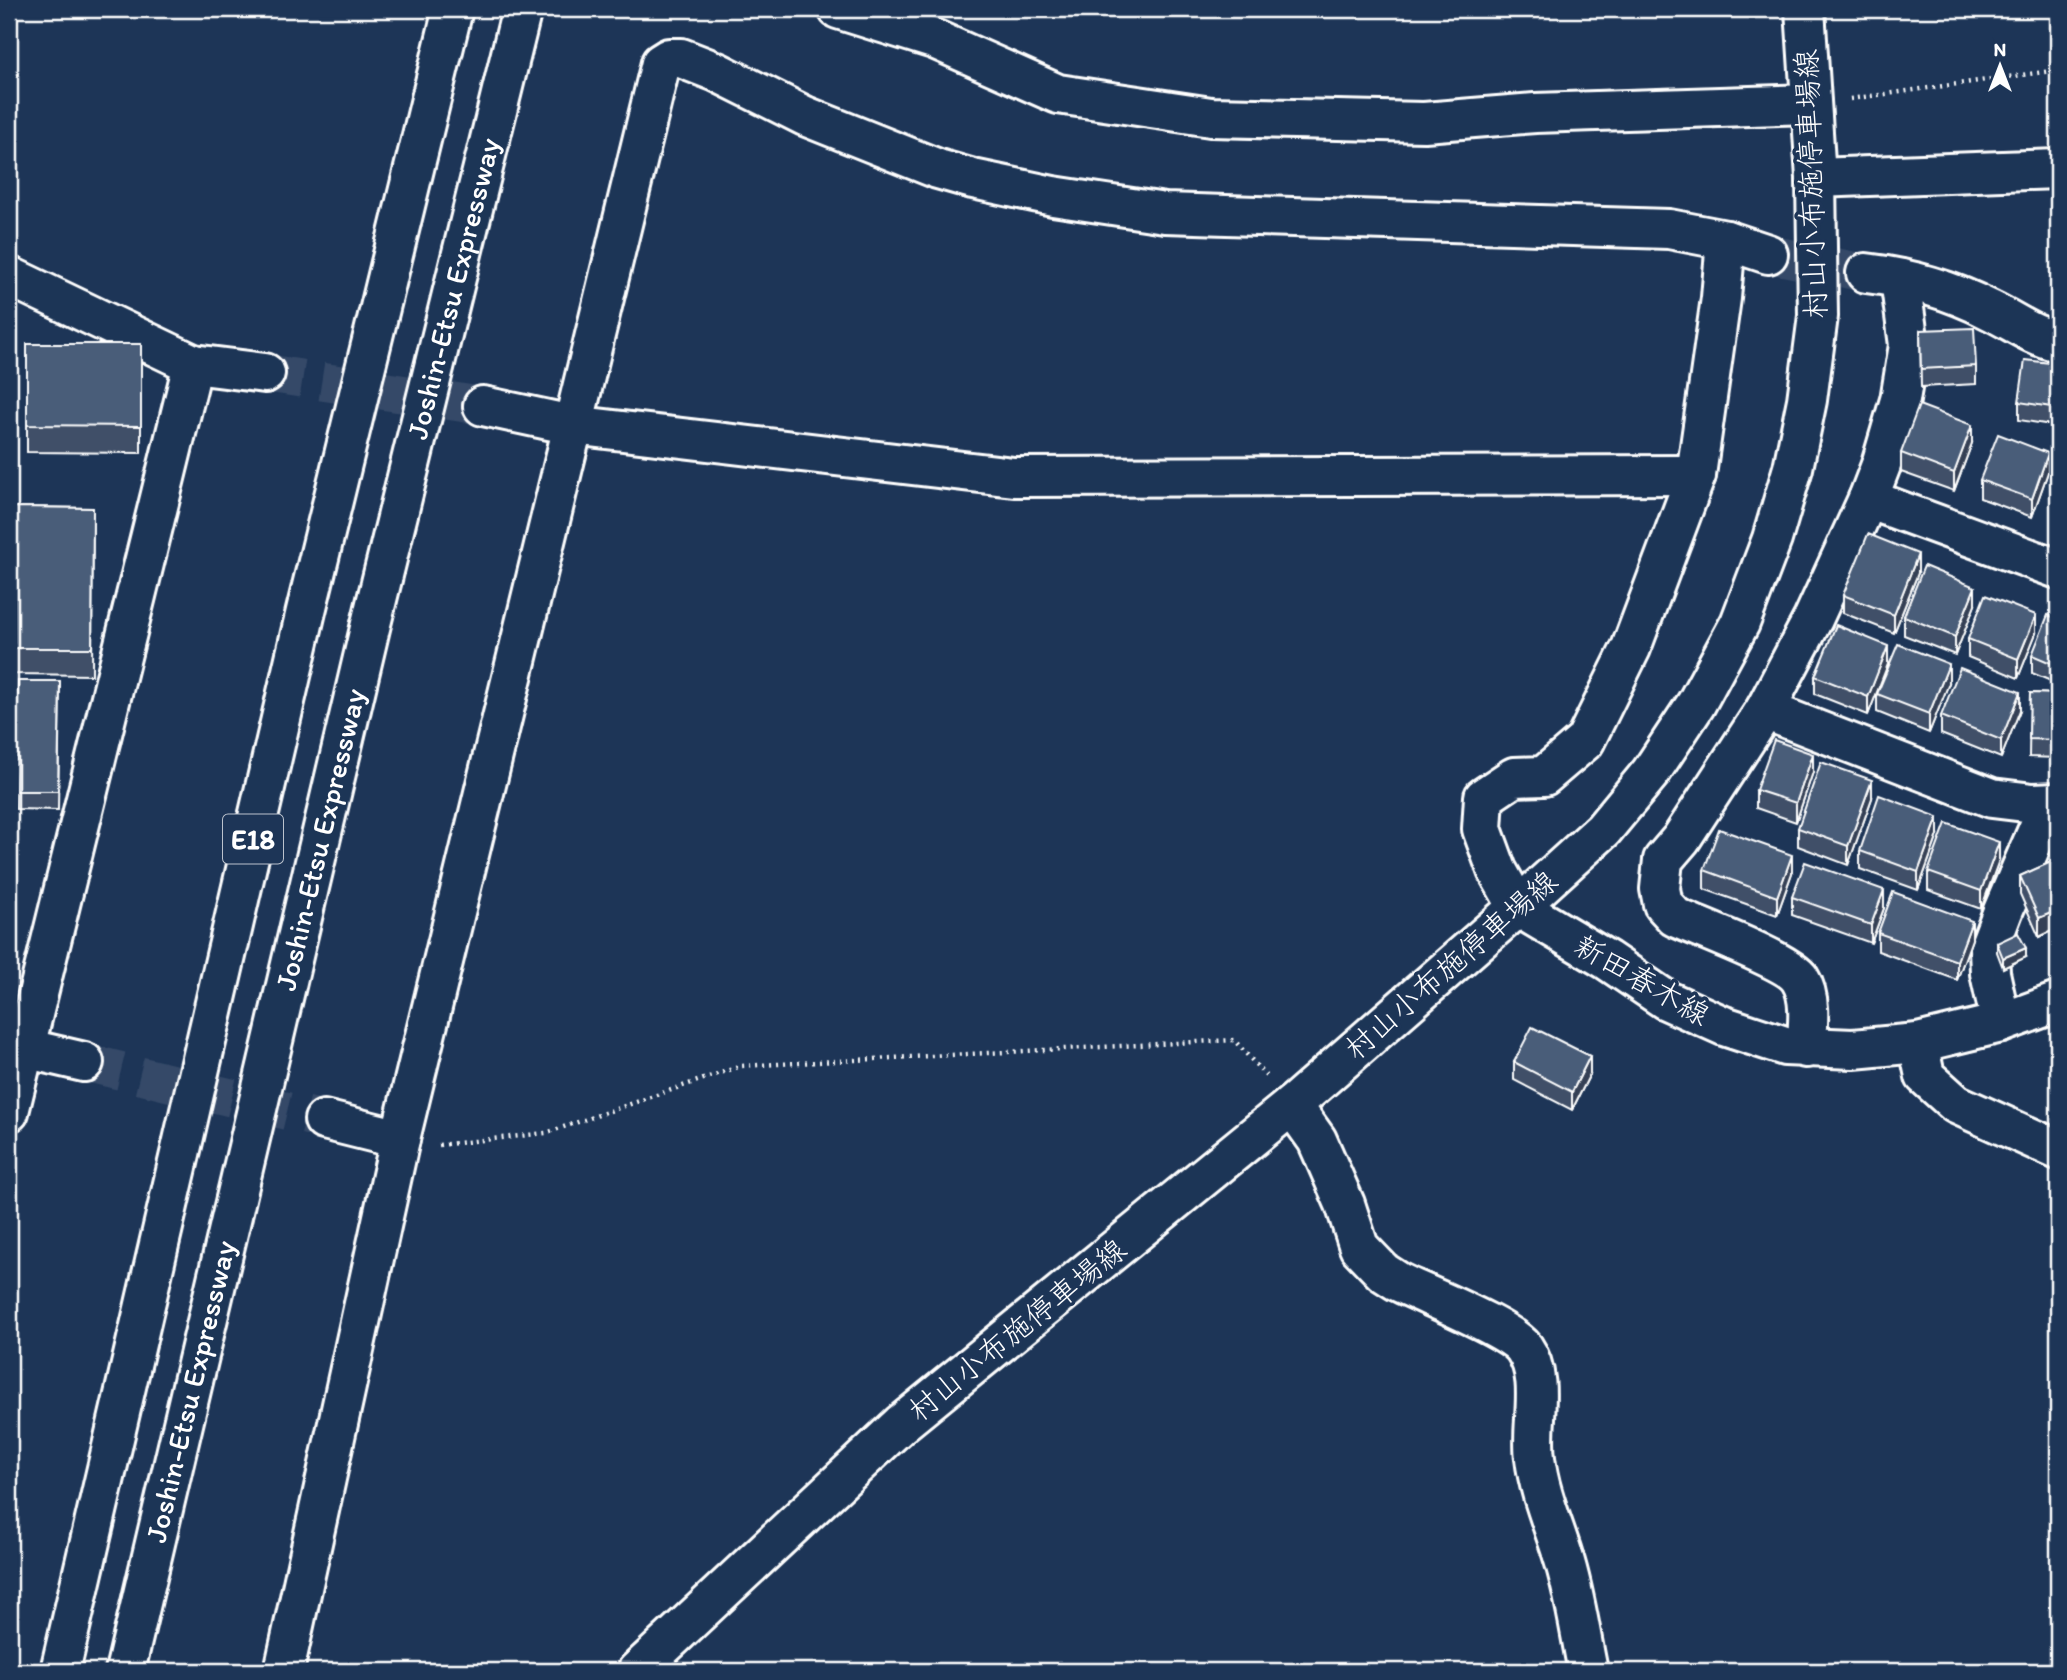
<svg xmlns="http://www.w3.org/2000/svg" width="2067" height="1680" font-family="Itim,'Klee One',sans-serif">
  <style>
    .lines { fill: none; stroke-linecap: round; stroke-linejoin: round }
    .minor-tunnel { stroke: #344968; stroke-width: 38; stroke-dasharray: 38 19; stroke-linecap: butt }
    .minor-casing { stroke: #fff; stroke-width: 44 }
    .major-casing { stroke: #fff; stroke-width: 44 }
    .highway-casing { stroke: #fff; stroke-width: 44 }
    .path { stroke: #fff; stroke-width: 4.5; stroke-dasharray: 2 5; stroke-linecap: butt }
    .minor { stroke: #1d3557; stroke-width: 38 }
    .major { stroke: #1d3557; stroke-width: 38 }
    .highway { stroke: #1d3557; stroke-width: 38 }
    .wall { fill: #405068; stroke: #fff; stroke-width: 2 }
    .shaded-wall { fill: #344155; stroke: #fff; stroke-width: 2 }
    .building { fill: #4a5d79; stroke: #fff; stroke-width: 2 }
    .labels { text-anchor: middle; stroke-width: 7; stroke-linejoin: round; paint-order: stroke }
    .shield { fill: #1d3557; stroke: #bbc2cd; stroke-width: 2 }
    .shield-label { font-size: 28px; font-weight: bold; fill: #fff }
    .street-label { font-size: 30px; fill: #fff; stroke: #1d3557 }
  </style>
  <rect width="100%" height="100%" fill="#1d3557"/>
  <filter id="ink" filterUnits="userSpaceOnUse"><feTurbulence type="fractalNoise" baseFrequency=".0143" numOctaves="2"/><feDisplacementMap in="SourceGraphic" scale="14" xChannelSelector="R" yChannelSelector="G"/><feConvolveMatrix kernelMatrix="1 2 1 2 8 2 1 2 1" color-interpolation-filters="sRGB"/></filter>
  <g filter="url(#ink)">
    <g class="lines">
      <g class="minor-tunnel">
        <polyline points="1768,254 1866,273"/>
        <polyline points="265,373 483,406"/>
        <polyline points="84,1062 324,1120"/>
      </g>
      <g class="minor-casing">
        <g id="minor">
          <polyline points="838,9 934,39 1058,94 1211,117 1424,122 1535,113 1811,104"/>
          <polyline points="1816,178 2058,169"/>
          <path d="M 1866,273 C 1908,278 1953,291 1990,310 C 2015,322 2030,335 2058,342"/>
          <polyline points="9,276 193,364 265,373"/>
          <polyline points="483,406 572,425 1014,477 1696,475"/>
          <polyline points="1868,499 2058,569"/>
          <polyline points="1765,710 1992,798 2033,803 2058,802"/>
          <polyline points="1518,907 1497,870 1482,829 1484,797 1514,777 1544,776 1585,741 1631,648 1696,475 1721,298 1726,240"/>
          <polyline points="2001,1023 1990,973 1989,948 2003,911 2040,825 2044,803"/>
          <polyline points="1918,1043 1925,1076 1956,1104 2058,1150"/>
          <polyline points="24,1048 84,1062"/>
          <path d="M 1806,1048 C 1808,1027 1812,998 1800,979 C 1789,961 1699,928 1675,917 L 1663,904 L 1660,889 L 1663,860 L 1681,839 L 1765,710 L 1813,619 L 1868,499 L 1881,465 L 1900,400 L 1909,345 L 1900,279"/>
          <path d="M 1292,1105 L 1317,1140 L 1345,1204 L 1359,1247 L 1383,1272 L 1397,1281 C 1424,1295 1508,1327 1524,1348 C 1546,1380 1530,1423 1535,1458 C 1539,1492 1553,1524 1563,1556 C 1575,1593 1580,1633 1588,1671"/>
          <polyline points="9,1112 193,364"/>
          <polyline points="324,1120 400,1139"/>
          <polyline points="284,1671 400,1139 661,63 669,58 681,58 717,72 805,116 938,169 973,179 1053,196 1165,213 1669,229 1726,240 1768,254"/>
        </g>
      </g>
      <g class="major-casing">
        <g id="major">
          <polyline points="1518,907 1607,960 1666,1000 1724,1026 1785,1046 1853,1049 1918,1043 2001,1023 2058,1002"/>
          <polyline points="637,1671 901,1424 1292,1105 1518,907 1603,830 1651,772 1696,704 1740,623 1772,539 1793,468 1807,400 1818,316 1816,178 1805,9"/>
        </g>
      </g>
      <g class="highway-casing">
        <g id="highway">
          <polyline points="60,1671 306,611 453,9"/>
          <path id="s1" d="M 125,1671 L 370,628 L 522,9"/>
        </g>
      </g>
      <g class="path">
        <polyline points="1850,99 2058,70"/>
        <polyline points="439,1145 546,1133 741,1066 1234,1040 1266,1076"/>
      </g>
      <use href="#minor" class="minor"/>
      <use href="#major" class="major"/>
      <use href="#highway" class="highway"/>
    </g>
    <g class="wall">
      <polygon points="1920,330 1976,366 1976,384 1921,387"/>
      <polygon points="27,344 141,344 141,453 27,452"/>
      <polygon points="2058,364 2058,426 2019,420 2019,402"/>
      <polygon points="1972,443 1954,491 1901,472 1901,453"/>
      <polygon points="2048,472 2032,517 1980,498 1980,480"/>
      <polygon points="15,507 93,508 92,675 14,674"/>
      <polygon points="1918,573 1894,633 1843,613 1843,595"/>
      <polygon points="1975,605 1955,655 1904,635 1904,616"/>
      <polygon points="2058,619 2058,684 2032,673 2032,655"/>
      <polygon points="2036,633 2018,678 1968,657 1968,639"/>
      <polygon points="1888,664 1868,715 1815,694 1815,676"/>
      <polygon points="18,681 60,681 58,810 16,809"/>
      <polygon points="1949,683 1929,733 1877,712 1877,694"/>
      <polygon points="2030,693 2058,694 2058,758 2029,757"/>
      <polygon points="2020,710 2001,758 1941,734 1941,716"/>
      <polygon points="1813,772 1796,822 1756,808 1756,790"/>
      <polygon points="1872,798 1848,865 1798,846 1798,828"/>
      <polygon points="1938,835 1918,890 1860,869 1860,851"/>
      <polygon points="2058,859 2058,928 2039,937 2020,894 2020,876"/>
      <polygon points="1999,860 1981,909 1928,890 1928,872"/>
      <polygon points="1704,870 1792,873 1777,915 1704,889"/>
      <polygon points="1792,897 1884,908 1871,943 1792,915"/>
      <polygon points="1878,933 1972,939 1957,980 1878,951"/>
      <polygon points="1997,943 2026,957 2003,968 1997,952"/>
      <polygon points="1514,1062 1590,1074 1572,1110 1514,1080"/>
    </g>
    <g class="shaded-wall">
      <polygon points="1972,425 1972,443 1954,491 1954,473"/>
      <polygon points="2048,453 2048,472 2032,517 2032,499"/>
      <polygon points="1918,554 1918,573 1894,633 1894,615"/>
      <polygon points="1975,587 1975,605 1955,655 1955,637"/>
      <polygon points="2036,615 2036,633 2018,678 2018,659"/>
      <polygon points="1888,646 1888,664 1868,715 1868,697"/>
      <polygon points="1949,664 1949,683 1929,733 1929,714"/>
      <polygon points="2020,692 2020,710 2001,758 2001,740"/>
      <polygon points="1813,754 1813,772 1796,822 1796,803"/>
      <polygon points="1872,780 1872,798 1848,865 1848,846"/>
      <polygon points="1938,817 1938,835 1918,890 1918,872"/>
      <polygon points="1999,842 1999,860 1981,909 1981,891"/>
      <polygon points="1792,855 1792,873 1777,915 1777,897"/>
      <polygon points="1884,890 1884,908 1871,943 1871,925"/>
      <polygon points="2058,910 2058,928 2039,937 2039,918"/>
      <polygon points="1972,921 1972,939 1957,980 1957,961"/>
      <polygon points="2026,948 2026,957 2003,968 2003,958"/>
      <polygon points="1590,1056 1590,1074 1572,1110 1572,1092"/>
    </g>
    <g class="building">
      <polygon points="1974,328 1976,366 1921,369 1920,330"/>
      <polygon points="27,344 141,344 141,426 27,425"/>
      <polygon points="2025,360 2058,364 2058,408 2019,402"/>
      <polygon points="1919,405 1972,425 1954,473 1901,453"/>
      <polygon points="1998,434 2048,453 2032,499 1980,480"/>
      <polygon points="15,507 93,508 92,648 14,648"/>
      <polygon points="1868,534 1918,554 1894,615 1843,595"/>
      <polygon points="1924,566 1975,587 1955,637 1904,616"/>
      <polygon points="1985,595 2036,615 2018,659 1968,639"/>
      <polygon points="2048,615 2058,619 2058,666 2032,655"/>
      <polygon points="1836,625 1888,646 1868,697 1815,676"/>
      <polygon points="1898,644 1949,664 1929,714 1877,694"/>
      <polygon points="1960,668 2020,692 2001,740 1941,716"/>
      <polygon points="18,681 60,681 58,791 16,791"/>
      <polygon points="2030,693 2058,694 2058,740 2029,739"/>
      <polygon points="1774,740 1813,754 1796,803 1756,790"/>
      <polygon points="1821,762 1872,780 1848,846 1798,828"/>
      <polygon points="1879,795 1938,817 1918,872 1860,851"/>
      <polygon points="1946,823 1999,842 1981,891 1928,872"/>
      <polygon points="1719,829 1792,855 1777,897 1704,870"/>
      <polygon points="2058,859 2058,910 2039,918 2020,876"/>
      <polygon points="1805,862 1884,890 1871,925 1792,897"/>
      <polygon points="1893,892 1972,921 1957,961 1878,933"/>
      <polygon points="2018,933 2026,948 2003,958 1997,943"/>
      <polygon points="1532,1027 1590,1056 1572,1092 1514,1062"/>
    </g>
  </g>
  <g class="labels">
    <rect class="shield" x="223" y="814.5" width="60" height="49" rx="5"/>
    <g class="shield-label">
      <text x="253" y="849">E18</text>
    </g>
    <g class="street-label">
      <text transform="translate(1811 184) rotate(-92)" y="10">村山小布施停車場線</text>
      <text dy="10" stroke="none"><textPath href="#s1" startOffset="1421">Joshin-Etsu Expressway</textPath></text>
      <text dy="10" stroke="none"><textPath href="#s1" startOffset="854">Joshin-Etsu Expressway</textPath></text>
      <text transform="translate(1451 965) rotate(-41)" y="10">村山小布施停車場線</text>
      <text transform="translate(1642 980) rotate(30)" y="10">新田春木線</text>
      <text transform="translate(1017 1330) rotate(-39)" y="10">村山小布施停車場線</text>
      <text dy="10" stroke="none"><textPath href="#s1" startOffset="287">Joshin-Etsu Expressway</textPath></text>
    </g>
  </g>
  <rect width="2067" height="1680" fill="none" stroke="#1d3557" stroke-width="35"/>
  <rect x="18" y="18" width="2032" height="1645" fill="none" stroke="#fff" stroke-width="2.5" filter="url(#ink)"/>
  <g transform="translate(2000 66)" stroke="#1d3557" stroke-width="5" paint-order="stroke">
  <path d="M0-5L12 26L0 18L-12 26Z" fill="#ffffff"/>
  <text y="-10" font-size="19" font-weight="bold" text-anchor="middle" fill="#ffffff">N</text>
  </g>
</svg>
